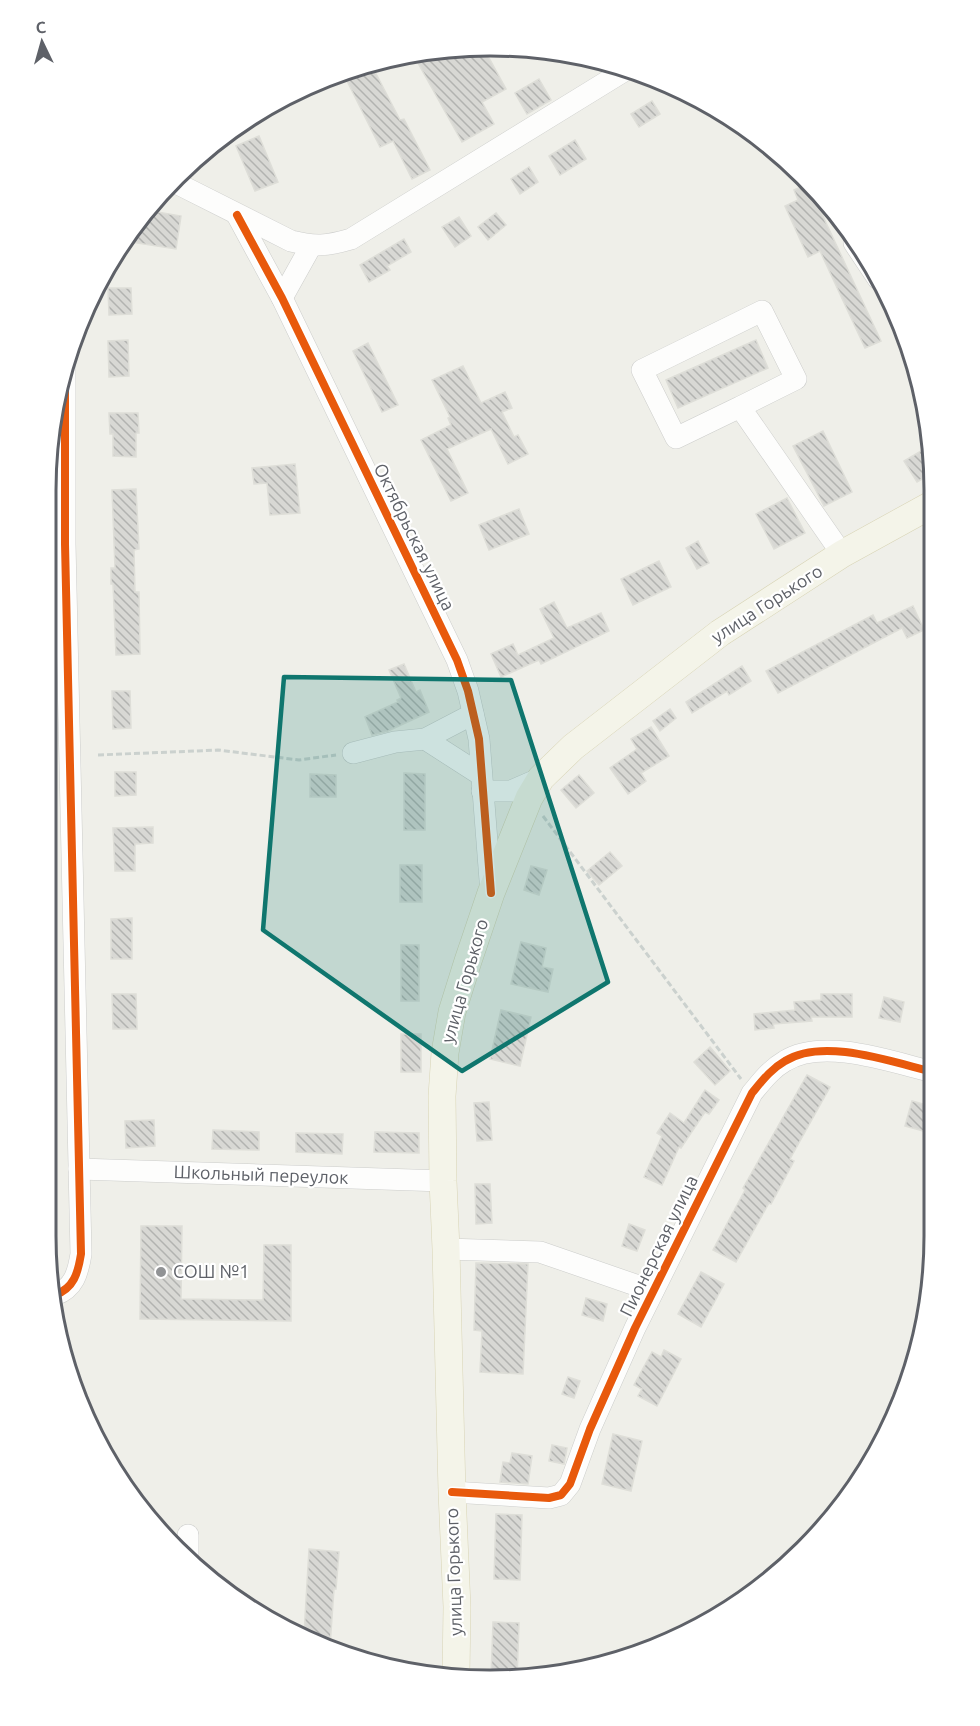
<svg xmlns="http://www.w3.org/2000/svg" width="980" height="1726" font-family="Ubuntu,sans-serif">
  <style>
    .building { fill: url(#building-back-hatch); stroke: #deded8; stroke-width: 1.5 }
    .lines { fill: none; stroke-linecap: round; stroke-linejoin: round }
    .minor-casing { stroke: #cccdcb; stroke-width: 22 }
    .major-casing { stroke: #d8d4b5; stroke-width: 28 }
    .path { stroke: #cbd1ce; stroke-width: 3; stroke-dasharray: 6 3; stroke-linecap: butt }
    .minor { stroke: #fdfdfc; stroke-width: 21 }
    .major { stroke: #f4f4e9; stroke-width: 27 }
    .cycleway-casing { stroke: #fff; stroke-width: 11 }
    .cycleway { stroke: #e8590c; stroke-width: 8 }
    .marked { fill: #0f766e; fill-opacity: 0.2; stroke: #0f766e; stroke-width: 4.5; stroke-linejoin: round }
    .poi-dot { fill: #919395; stroke: #fff; stroke-width: 2 }
    .labels { text-anchor: middle; stroke-width: 4.5; stroke-linejoin: round; paint-order: stroke }
    .street-label { font-size: 18px; fill: #5e6168; stroke: #fff }
    .poi-label { font-size: 18px; fill: #5e6168; stroke: #fff; text-anchor: start }
    .rim { fill: none; stroke: #5e6168; stroke-width: 3 }
  </style>
  <defs>
    <pattern id="building-back-hatch" width="6" height="6" patternUnits="userSpaceOnUse" patternTransform="scale(1.5)"><rect width="6" height="6" fill="#d8d8d4"/><path d="M-1 5l2 2M0 0l6 6M5-1l2 2" fill="none" stroke="#b2b3b0"/></pattern>
  </defs>
  <rect width="100%" height="100%" fill="#efefe9"/>
  <g class="building">
    <polygon points="461,46 483,47 506,89 482,102 494,124 462,142 413,54"/>
    <polygon points="370,62 400,120 404,119 430,170 412,179 393,141 380,147 343,73"/>
    <polygon points="539,79 551,100 527,114 515,93"/>
    <polygon points="652,101 660,114 639,127 631,114"/>
    <polygon points="259,136 278,182 255,191 236,146"/>
    <polygon points="575,140 586,159 560,175 549,156"/>
    <polygon points="529,167 538,182 520,194 511,179"/>
    <polygon points="808,184 881,341 865,348 820,251 808,257 785,206 798,200 794,190"/>
    <polygon points="146,210 181,216 176,249 124,241"/>
    <polygon points="496,213 506,225 488,240 478,227"/>
    <polygon points="459,217 471,236 455,247 442,227"/>
    <polygon points="404,239 411,252 387,266 390,270 369,282 360,265"/>
    <polygon points="108,288 131,288 132,314 109,315"/>
    <polygon points="128,340 129,376 109,377 108,341"/>
    <polygon points="756,340 768,368 678,408 666,380"/>
    <polygon points="368,343 398,405 382,412 353,351"/>
    <polygon points="463,366 481,403 505,392 512,408 502,412 514,437 518,435 528,454 508,464 491,429 447,449 468,493 451,501 421,440 451,425 448,418 450,417 432,380"/>
    <polygon points="109,413 138,413 139,433 136,433 136,457 113,456 113,434 110,434"/>
    <polygon points="823,431 852,492 824,506 793,446"/>
    <polygon points="931,445 931,474 917,482 904,461"/>
    <polygon points="295,464 300,513 270,515 267,483 254,484 252,468"/>
    <polygon points="136,489 139,549 134,550 135,592 139,592 140,654 116,655 113,584 111,584 111,568 115,568 112,490"/>
    <polygon points="787,498 805,533 774,549 756,514"/>
    <polygon points="519,509 529,534 489,550 479,525"/>
    <polygon points="698,541 709,563 697,569 686,548"/>
    <polygon points="659,561 671,587 633,605 621,579"/>
    <polygon points="554,602 567,628 601,613 609,631 541,664 539,660 501,677 491,654 513,644 518,655 554,638 540,609"/>
    <polygon points="913,606 924,630 907,638 902,628 778,693 766,671 873,615 877,623"/>
    <polygon points="404,664 416,692 420,690 429,712 388,731 372,735 365,717 398,702 397,700 401,698 389,670"/>
    <polygon points="742,666 751,681 729,695 727,691 692,713 686,702"/>
    <polygon points="112,691 130,691 131,728 113,729"/>
    <polygon points="670,709 676,718 660,731 653,721"/>
    <polygon points="651,727 669,756 641,773 646,781 628,794 610,768 637,749 631,739"/>
    <polygon points="115,772 136,772 136,795 115,796"/>
    <polygon points="404,773 425,774 425,830 404,830"/>
    <polygon points="310,774 336,775 336,797 310,797"/>
    <polygon points="579,775 594,793 576,808 561,790"/>
    <polygon points="153,827 153,843 135,844 135,871 115,871 113,828"/>
    <polygon points="610,852 622,866 599,885 587,871"/>
    <rect x="400" y="865" width="22" height="37"/>
    <polygon points="531,866 547,870 539,895 524,890"/>
    <polygon points="132,918 132,959 111,959 111,919"/>
    <polygon points="521,942 546,948 542,967 553,969 548,992 511,984"/>
    <rect x="401" y="945" width="18" height="56"/>
    <polygon points="112,994 136,994 137,1029 113,1029"/>
    <polygon points="821,994 852,994 852,1017 811,1017 812,1021 773,1024 774,1028 755,1030 754,1014 795,1010 794,1002 821,1000"/>
    <polygon points="884,997 904,1002 900,1022 879,1018"/>
    <polygon points="501,1010 531,1017 520,1066 490,1059"/>
    <rect x="401" y="1034" width="20" height="38"/>
    <polygon points="710,1047 730,1071 715,1085 694,1062"/>
    <polygon points="807,1075 830,1087 790,1159 794,1161 771,1204 769,1203 736,1262 713,1250 745,1190 743,1188"/>
    <polygon points="705,1090 719,1100 709,1114 705,1112 681,1148 679,1147 662,1185 644,1177 662,1136 657,1133 670,1113 684,1123"/>
    <polygon points="912,1101 934,1107 934,1134 905,1126"/>
    <polygon points="489,1102 492,1140 477,1141 474,1103"/>
    <polygon points="154,1120 155,1146 126,1148 125,1121"/>
    <polygon points="213,1130 259,1132 259,1150 212,1149"/>
    <polygon points="375,1132 419,1133 419,1153 374,1152"/>
    <polygon points="296,1133 343,1134 342,1154 296,1152"/>
    <polygon points="475,1184 490,1184 492,1223 476,1224"/>
    <polygon points="629,1224 645,1230 637,1251 622,1246"/>
    <polygon points="141,1226 182,1226 181,1299 263,1300 264,1245 291,1245 291,1321 140,1319"/>
    <polygon points="476,1263 528,1264 523,1374 480,1372 482,1331 474,1330"/>
    <polygon points="701,1272 724,1284 701,1327 678,1314"/>
    <polygon points="586,1298 607,1304 603,1321 582,1315"/>
    <polygon points="664,1350 681,1359 657,1406 638,1396 642,1389 634,1385 652,1352 661,1357"/>
    <polygon points="568,1377 580,1381 574,1398 562,1394"/>
    <polygon points="613,1434 642,1441 631,1491 602,1484"/>
    <polygon points="552,1445 567,1448 564,1464 549,1461"/>
    <polygon points="512,1453 532,1456 528,1484 500,1482 503,1462 510,1463"/>
    <polygon points="496,1514 522,1515 520,1580 494,1579"/>
    <polygon points="309,1549 339,1552 336,1589 334,1589 330,1646 304,1634"/>
    <polygon points="493,1622 519,1623 517,1680 491,1677"/>
  </g>
  <g class="lines">
    <g class="minor-casing">
      <g id="minor">
        <path d="M 172,181 L 291,241 C 315,247 327,246 351,239 L 629,68"/>
        <polyline points="237,215 282,298 457,660 468,691 479,739 491,893"/>
        <polyline points="854,243 878,279"/>
        <polyline points="282,298 311,246"/>
        <polyline points="740,407 676,438 642,370 762,311 796,379 740,407 842,554"/>
        <polyline points="425,739 481,775"/>
        <polyline points="353,753 395,742 425,739 473,714"/>
        <polyline points="482,791 511,791 541,778"/>
        <polyline points="79,1169 443,1181"/>
        <polyline points="446,1249 540,1252 653,1291"/>
        <path d="M 55,1295 C 74,1288 78,1273 81,1254 L 65,544 L 65,363"/>
        <path d="M 452,1492 L 549,1498 L 561,1495 L 570,1484 L 590,1429 L 635,1328 L 752,1093 C 762,1081 771,1069 785,1061 C 823,1037 892,1062 933,1072"/>
        <polyline points="188,1555 188,1535"/>
      </g>
    </g>
    <g class="major-casing">
      <polyline id="major" points="456,1674 457,1607 452,1492 446,1249 443,1181 442,1096 445,1053 452,1012 468,961 491,893 529,798 541,778 573,747 720,633 842,554 931,505"/>
    </g>
    <g class="path">
      <polyline points="98,755 218,750 299,760 336,755"/>
      <polyline points="543,816 741,1079"/>
    </g>
    <use href="#minor" class="minor"/>
    <use href="#major" class="major"/>
    <g class="cycleway-casing">
      <g id="cycleway">
        <polyline points="237,215 282,298 457,660 468,691 479,739 491,893"/>
        <path d="M 55,1295 C 74,1288 78,1273 81,1254 L 65,544 L 65,363"/>
        <path d="M 452,1492 L 549,1498 L 561,1495 L 570,1484 L 590,1429 L 635,1328 L 752,1093 C 762,1081 771,1069 785,1061 C 823,1037 892,1062 933,1072"/>
      </g>
    </g>
    <use href="#cycleway" class="cycleway"/>
  </g>
  <path class="marked" d="M 284,677 L 511,680 L 608,982 L 462,1071 L 263,930 Z"/>
  <circle class="poi-dot" cx="161" cy="1272" r="6"/>
  <g class="labels">
    <g class="street-label">
      <text transform="translate(414 537) rotate(64)" y="6">Октябрьская улица</text>
      <text transform="translate(767 604) rotate(-33)" y="6">улица Горького</text>
      <text transform="translate(465 981) rotate(-74)" y="6">улица Горького</text>
      <text transform="translate(261 1175) rotate(2)" y="6">Школьный переулок</text>
      <text transform="translate(659 1246) rotate(-64)" y="6">Пионерская улица</text>
      <text transform="translate(454 1572) rotate(-92)" y="6">улица Горького</text>
    </g>
    <g class="poi-label">
      <text x="173" y="1278">СОШ №1</text>
    </g>
  </g>
  <path d="M0 0H980V1726H0ZM490 56H490A434 434 0 0 1 924 490V1236A434 434 0 0 1 490 1670H490A434 434 0 0 1 56 1236V490A434 434 0 0 1 490 56Z" fill="#fff" fill-rule="evenodd"/>
  <path class="rim" d="M490 56H490A434 434 0 0 1 924 490V1236A434 434 0 0 1 490 1670H490A434 434 0 0 1 56 1236V490A434 434 0 0 1 490 56Z"/>
  <g transform="translate(42 42) rotate(355)" stroke="#ffffff" stroke-width="4.5" paint-order="stroke">
  <path d="M0-4.5L10 22L0 15L-10 22Z" fill="#5e6168"/>
  <text y="-9" font-size="16" font-weight="bold" text-anchor="middle" fill="#5e6168">С</text>
  </g>
</svg>
